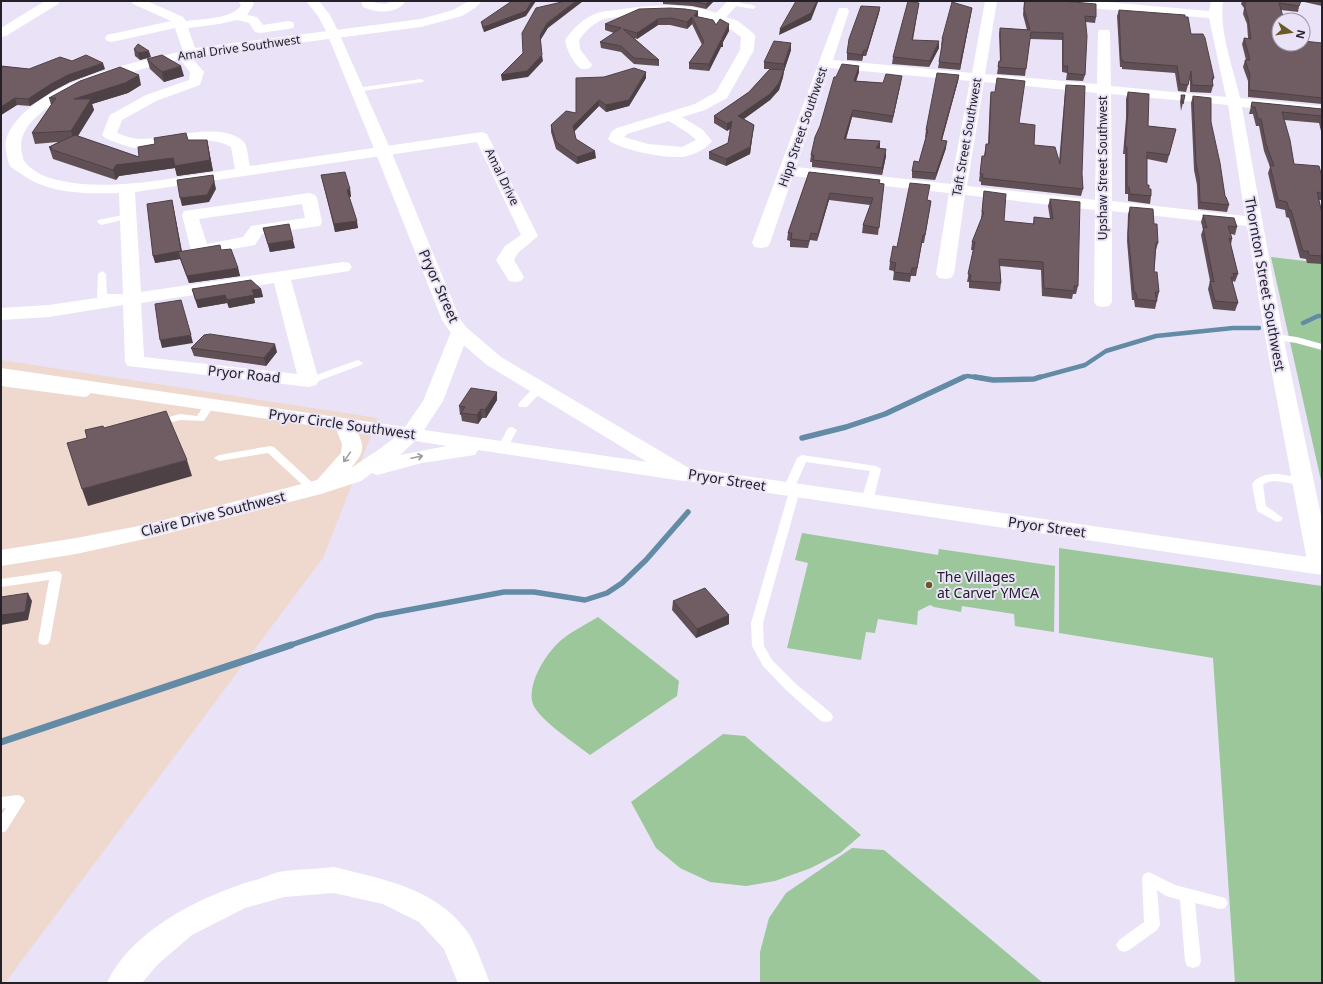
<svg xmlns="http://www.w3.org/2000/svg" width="1323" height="984" font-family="'Noto Sans',sans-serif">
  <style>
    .commercial { fill: #efd8cd }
    .green { fill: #9bc79a }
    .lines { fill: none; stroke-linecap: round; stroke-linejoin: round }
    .stream-far2 { stroke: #638ba6; stroke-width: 4.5 }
    .stream-far1 { stroke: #638ba6; stroke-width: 5.5 }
    .stream { stroke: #638ba6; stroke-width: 7 }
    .service { fill: #fff; fill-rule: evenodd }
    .minor { fill: #fff; fill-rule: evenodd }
    .secondary { fill: #fff; fill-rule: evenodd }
    .wall { fill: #605056 }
    .shaded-wall { fill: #4e4146 }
    .building { fill: #705d64; stroke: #4e4146 }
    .oneway { stroke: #9c9b9e }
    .poi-dot { fill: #6a5927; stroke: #eae3f7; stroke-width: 1.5 }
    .labels { text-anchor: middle; stroke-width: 4; stroke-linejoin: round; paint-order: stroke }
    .far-street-label { font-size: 12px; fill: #232027; stroke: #eae3f7 }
    .street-label { font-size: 14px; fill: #232027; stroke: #eae3f7 }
    .poi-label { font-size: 14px; fill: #232027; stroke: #eae3f7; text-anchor: start }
  </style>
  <rect width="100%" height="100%" fill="#eae3f7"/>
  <polygon class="commercial" points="1,360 378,418 323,558 5,983 1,983"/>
  <g class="green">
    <polygon points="1271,257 1322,263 1322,485"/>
    <polygon points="802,533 938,555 939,549 1055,566 1054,632 1015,626 1014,614 962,606 961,612 934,607 930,605 918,611 917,625 878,619 875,633 866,632 861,660 787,648 808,563 795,560"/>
    <polygon points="1059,548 1322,586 1322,983 1235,983 1213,658 1059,633"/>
    <path d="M 598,617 L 679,681 L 677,696 L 590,755 C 576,744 538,719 533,704 C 526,684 548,649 564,638 C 574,630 587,624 598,617 Z"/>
    <polygon points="723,734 745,736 861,835 840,853 811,868 775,881 746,886 710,882 680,868 656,848 631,802"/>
    <polygon points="852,848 884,850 1043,983 760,983 760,952 769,918 786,893"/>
  </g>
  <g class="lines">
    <g class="stream-far2">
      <polyline points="1303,323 1318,316 1322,316"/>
      <polyline points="962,378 967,376 982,378"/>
      <polyline points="1037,378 1085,365 1106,351 1156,336 1233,328 1259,328"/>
    </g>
    <g class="stream-far1">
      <polyline points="975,377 993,380 1034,379 1040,377"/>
      <polyline points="802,438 846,427 885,414 964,377"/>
      <polyline points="288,646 376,616 504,592 534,592 585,600 607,593 622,583 646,560 688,512"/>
    </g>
    <polyline class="stream" points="1,742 291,645"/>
    <g class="service">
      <polygon points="732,2 753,5 756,7 753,9 730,5 730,3"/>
      <polygon points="421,79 424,81 423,82 356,92 352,90 356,88"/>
      <polygon points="128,214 132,216 131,218 101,225 97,222 98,220"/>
      <polygon points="102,271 106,274 107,294 120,294 122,296 120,298 102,300 97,297 98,274"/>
      <polygon points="1274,334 1297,337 1322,344 1322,350 1296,343 1271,339 1269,337 1271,335"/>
      <polygon points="358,360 363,363 361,365 313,383 309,384 304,381 305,379"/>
      <polygon points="1,380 82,391 87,385 91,384 96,387 88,396 84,397 1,386"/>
      <polygon points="539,385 543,386 544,388 543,390 527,407 519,407 518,405 519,403 535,386"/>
      <polygon points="210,401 215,404 204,421 180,420 173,422 168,419 169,417 180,414 197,416 206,402"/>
      <polygon points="512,427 517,430 508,447 507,449 499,449 498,447 508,428"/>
      <polygon points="270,446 274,447 317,487 318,489 317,491 309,491 268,453 219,461 214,458 219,455"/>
      <polygon points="802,455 876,466 881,469 873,501 871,503 863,503 861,501 870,471 806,462 795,487 799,488 800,490 763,623 764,646 772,660 797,685 831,713 833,717 831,721 826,722 821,721 787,691 763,666 752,646 751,623 789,492 784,491 783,489 797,458"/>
      <path d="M 1278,474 L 1303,478 L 1308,481 C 1301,491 1275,474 1263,485 L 1266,506 L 1283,518 L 1281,521 L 1277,522 L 1257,511 L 1252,484 C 1258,475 1268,474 1278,474 Z"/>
      <polygon points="56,571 60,572 62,575 50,641 48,644 44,645 40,644 38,641 49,580 1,587 1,579"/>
      <polygon points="18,795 23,797 25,801 6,831 1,833 1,815 6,808 1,809 1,797"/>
      <polygon points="1149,872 1175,885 1225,898 1228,903 1225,908 1220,909 1195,903 1201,961 1199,966 1193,968 1187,966 1185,961 1180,900 1166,896 1157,890 1160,925 1157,930 1129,950 1124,952 1119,950 1116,945 1119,940 1144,922 1142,878 1144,874"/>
    </g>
    <g class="minor">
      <polygon points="45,1 60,1 58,4 6,36 1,37 1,28"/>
      <path d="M 131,1 L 147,1 L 183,17 L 186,21 C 200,19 234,19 241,5 L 238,1 L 252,1 L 254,4 L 247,15 L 257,17 L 263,25 L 288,21 L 293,22 L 294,25 L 293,28 L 288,29 L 260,33 L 255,32 L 249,23 L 237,20 L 219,24 L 188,28 L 195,48 L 421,19 L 453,10 L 469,1 L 482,1 L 475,8 L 462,16 L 421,27 L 191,57 L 204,72 L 200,85 L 156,101 L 122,120 L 117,133 C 125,136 133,139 141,139 C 169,139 222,120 244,142 C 248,147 248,160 250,166 L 482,132 L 487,134 L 538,236 L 518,253 L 514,260 L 524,277 L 521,281 L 515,282 L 509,281 L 496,260 L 505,246 L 521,235 L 477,142 L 135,192 L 141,292 L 343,262 L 349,263 L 352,267 L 349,271 L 291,280 L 319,381 L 316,385 L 309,387 L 128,366 L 125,362 L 123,305 L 49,317 L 1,320 L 1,308 L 49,305 L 123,294 L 119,193 C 86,194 47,194 20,173 C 17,171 13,169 10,166 C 8,162 7,156 6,151 C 2,131 23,113 37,102 C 80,73 133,63 183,51 L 175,28 L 112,42 L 107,41 L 105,38 L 107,35 L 171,21 L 133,4 ZM 180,59 L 190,72 L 189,80 L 146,95 L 110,115 L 102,135 C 105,139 110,140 115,142 C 123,145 133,149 142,148 C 171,148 204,132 231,147 L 235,169 C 183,176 113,192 62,181 C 50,179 33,173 25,162 C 23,160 23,156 22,154 C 9,99 142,69 180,59 ZM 274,283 L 297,374 L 144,357 L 141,303 Z"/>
      <path d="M 361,1 L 373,1 L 376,3 L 385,4 L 393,1 L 406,1 C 396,15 376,13 363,7 Z"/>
      <path d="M 728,1 L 741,1 L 726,17 L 738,21 L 753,33 L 755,36 L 754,50 L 727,98 L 705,110 L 682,117 L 703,130 L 712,141 C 705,150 692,156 682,157 C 662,158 628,151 611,142 L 608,139 L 612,131 L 617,128 L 695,104 L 716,92 L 740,50 L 741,37 C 708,10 664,9 623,16 C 616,18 608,17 602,20 C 592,24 585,32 579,40 L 580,49 L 592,65 L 590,68 C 587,69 583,70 580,68 C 573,63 566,48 565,40 C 573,29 582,19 595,14 C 601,11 609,11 616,10 C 649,5 684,2 716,13 ZM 669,121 L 688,133 L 696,140 L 682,147 L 648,144 L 624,137 L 627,134 Z"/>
      <path d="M 985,1 L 997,1 L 985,74 L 1097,84 L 1098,33 L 1099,30 L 1109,30 L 1110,33 L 1111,86 L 1226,97 L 1209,18 L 1053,5 L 1049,4 L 1047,1 L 1096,1 L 1209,11 L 1211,1 L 1223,1 C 1219,33 1233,67 1240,98 L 1322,106 L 1322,114 L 1242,107 L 1283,336 L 1322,520 L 1322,573 L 1312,572 L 1308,566 L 1265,336 L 1247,226 L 1112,211 L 1112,302 L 1109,306 L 1103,307 L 1097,306 L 1094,302 L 1095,210 L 965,195 L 954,274 L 951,278 L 945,279 L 939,278 L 936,274 L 949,193 L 793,176 L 770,243 L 767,247 L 761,248 L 755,247 L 752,243 L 839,8 L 847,8 L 849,11 L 833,60 L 972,73 ZM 830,68 L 970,81 L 951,184 L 796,167 ZM 984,82 L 1097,93 L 1095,200 L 967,186 ZM 1111,94 L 1228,105 L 1245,216 L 1112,201 Z"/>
      <path d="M 309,193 L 315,195 L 317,198 L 322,222 L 320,226 L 262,234 L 255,245 L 249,246 L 200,255 L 194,254 L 191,250 L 182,215 L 184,211 ZM 302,204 L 305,218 L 251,226 L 243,237 L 207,244 L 199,219 Z"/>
      <path d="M 460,326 L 467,328 L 469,332 L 443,401 L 424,430 L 683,467 L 691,469 L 694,474 L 691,479 L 683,481 L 478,450 L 475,455 L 468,456 L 422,463 L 377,475 L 372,473 L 361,481 L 321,494 L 149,538 L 76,554 L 1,566 L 1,550 L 76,538 L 149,524 L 317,480 L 341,453 L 342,444 L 336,429 L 1,380 L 1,368 L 405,427 L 423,401 L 451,332 L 453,328 ZM 358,433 L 394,438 L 381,448 L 351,468 C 362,454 366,450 358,433 ZM 415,441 L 447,446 L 400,455 Z"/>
      <path d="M 334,867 C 382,879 435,888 466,930 C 475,941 484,969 490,983 L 458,983 L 444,949 L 419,922 L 383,904 L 334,893 L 284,897 L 245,908 L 192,935 L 158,964 L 142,983 L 107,983 C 132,929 205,894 259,879 C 267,876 276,872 285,871 C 301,869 318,869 334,867 Z"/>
    </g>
    <polygon class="secondary" points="306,1 319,1 330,15 338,31 389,146 460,319 467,328 501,357 689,468 1322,559 1322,575 675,479 487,365 453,336 442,320 373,146 326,31 318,16"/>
  </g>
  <g class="wall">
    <polygon points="663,1 714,1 706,9 692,6 663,4"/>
    <polygon points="1024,1 1062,1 1096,17 1095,23 1086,22 1085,75 1083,81 1066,80 1067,73 1062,72 1062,40 1030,39 1025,76 997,74 999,61 1000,61 999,34 1000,28 1027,30 1023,15"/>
    <polygon points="1113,1 1141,1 1130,2"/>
    <polygon points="1242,1 1322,1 1322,6 1300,1 1298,12 1281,10 1279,44 1322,44 1322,104 1248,97 1248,81 1243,67 1245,60 1246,60 1242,44 1244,38 1248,38 1247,24 1243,14 1244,8 1241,4"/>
    <polygon points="919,3 913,40 939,48 929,67 892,64 893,57"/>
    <polygon points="880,7 879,13 866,56 863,56 862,61 847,60 847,53"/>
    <polygon points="1119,10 1191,34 1214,78 1212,83 1213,86 1211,93 1190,92 1190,78 1186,92 1178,91 1175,73 1122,69 1122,67 1120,67 1117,16"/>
    <polygon points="698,11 698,17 716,25 729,24 729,31 723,42 723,47 721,47 709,71 689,69 689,63 702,45 692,24 687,29 670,25 658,25 637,39 634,38 659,60 659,66 634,64 621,52 601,48 600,42 614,33 605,30 605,24"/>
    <polygon points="971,14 960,70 938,68 942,46 941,45 942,39"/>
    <polygon points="526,16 484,32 482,27 481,22"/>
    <polygon points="134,49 151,57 140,60 135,56"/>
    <polygon points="791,50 784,71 783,77 779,90 770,100 744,119 754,125 753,132 750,154 726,166 709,159 709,152 728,143 730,128 727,131 714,123 714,116 749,92 770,69 764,69 764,62"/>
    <polygon points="147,59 184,76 164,82 150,69"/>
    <polygon points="1,66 29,69 105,69 70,82 53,91 30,106 17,105 1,115"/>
    <polygon points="646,72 646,78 629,106 606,112 599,106 574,131 576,139 596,158 577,164 556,149 551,132 551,125 576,113 604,77"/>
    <polygon points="859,72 856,81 883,83 901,82 892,123 852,117 846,139 880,148 879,149 886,156 882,175 812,167 812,162 810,162 811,155 836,77"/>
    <polygon points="959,75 958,81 942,140 946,148 935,180 912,178 912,171 919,162 926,137 925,137 926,130"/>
    <polygon points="141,85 128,93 92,104 94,110 78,136 139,157 188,140 207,140 213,171 177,176 175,168 119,176 116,180 53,159 49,147 58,142 35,144 32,133 51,105 49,98"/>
    <polygon points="1066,85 1082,174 1083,189 1081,196 981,185 981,182 979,181 982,156 984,156 986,144 988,144 990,99 991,92 1019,123 1034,145 1059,162 1065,91"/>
    <polygon points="1128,92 1148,126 1176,129 1167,163 1147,159 1147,185 1149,189 1151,196 1150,204 1128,201 1128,194 1125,194 1125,154 1123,154 1126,118 1126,99"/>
    <polygon points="1181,95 1185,95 1181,111 1180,102"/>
    <polygon points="1193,96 1211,122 1225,196 1229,205 1227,212 1198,209 1197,185 1194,170 1191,103"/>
    <polygon points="1252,102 1322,109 1322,135 1319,123 1284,120 1294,164 1322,177 1322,200 1319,200 1322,213 1322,264 1307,263 1306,259 1300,258 1289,218 1286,217 1285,210 1276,208 1268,173 1270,167 1264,151 1259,126 1256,126 1253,114 1249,114"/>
    <polygon points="809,172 880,180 879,183 884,184 878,235 862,233 863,225 870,205 829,200 817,241 810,240 808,248 790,247 790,241 787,240 788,233"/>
    <polygon points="321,175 350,189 351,197 349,197 358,228 335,232 323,183"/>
    <polygon points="984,191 1004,221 1033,224 1034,217 1050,219 1048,206 1050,199 1078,286 1076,294 1073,294 1072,299 1042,296 1041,270 1000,266 1001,283 1000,291 969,288 969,282 967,282 973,250 971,250 972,242 981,219"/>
    <polygon points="172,200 182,251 221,250 238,268 240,276 189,283 180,259 155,263"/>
    <polygon points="928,200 931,201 930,208 924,243 922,243 916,276 911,276 910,282 893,280 894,271 889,270 890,262 897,247"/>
    <polygon points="1130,207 1154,224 1158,243 1156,250 1154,272 1159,292 1155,309 1135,307 1134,300 1132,300 1127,241 1128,214"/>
    <polygon points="1203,215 1237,227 1235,235 1231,234 1232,239 1231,245 1238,274 1235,282 1233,281 1232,283 1238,303 1235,311 1213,309 1208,289 1210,281 1201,235 1203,229 1201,222"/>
    <polygon points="263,228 295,248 270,252 265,235"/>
    <polygon points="192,289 261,289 263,297 254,298 255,303 229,308 227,303 198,308 194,297"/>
    <polygon points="191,348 277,352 266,366 194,356"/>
    <polygon points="497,392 497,400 486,418 482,418 478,424 462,421 461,415 460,415 459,406"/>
    <polygon points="673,601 729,624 696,638 672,610"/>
  </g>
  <g class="shaded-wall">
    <polygon points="532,1 536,1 526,16 484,32 484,27"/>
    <polygon points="576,1 582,1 582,2 548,28 540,41 540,35 547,23"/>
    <polygon points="709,1 714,1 706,9 706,4"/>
    <polygon points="817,1 819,1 818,2 811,20 779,35 780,29"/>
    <polygon points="1130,1 1141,1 1130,2"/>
    <polygon points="880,7 879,13 866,56 867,50"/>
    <polygon points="972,8 971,14 960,70 960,64"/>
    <polygon points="698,11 698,18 694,22 694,16"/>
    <polygon points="692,17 692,24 687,29 687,22"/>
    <polygon points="658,19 658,25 637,39 637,33"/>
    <polygon points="729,24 729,31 723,42 723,47 721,47 709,71 709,64"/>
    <polygon points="939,41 939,48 929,67 930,61"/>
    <polygon points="791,43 791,50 784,71 784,64"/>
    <polygon points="864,50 863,56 862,61 862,55"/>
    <polygon points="149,51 151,57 140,60 138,53"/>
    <polygon points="542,55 543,61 528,77 502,81 501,75"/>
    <polygon points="103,63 105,69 70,82 53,91 30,106 28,99 51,84 68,75"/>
    <polygon points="181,66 184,76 164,82 162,72"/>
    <polygon points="859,66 859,72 854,88 854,81"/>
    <polygon points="784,70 783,77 779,90 770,100 738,123 738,116"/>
    <polygon points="646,72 646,78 629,106 606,112 606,105"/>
    <polygon points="139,75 141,85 128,93 92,104 94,110 74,142 71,131 74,99"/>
    <polygon points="959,75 958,81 940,147 941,140"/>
    <polygon points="902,76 901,82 892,123 893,116"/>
    <polygon points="15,98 17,105 1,115 1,107"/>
    <polygon points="599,100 599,106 573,133 573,126"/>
    <polygon points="853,110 852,117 844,146 844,139"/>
    <polygon points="732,121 732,128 727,131 727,124"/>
    <polygon points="754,125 753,132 750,154 726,166 726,159"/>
    <polygon points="207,140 213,171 177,176 175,168 119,176 116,180 113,170 116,165"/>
    <polygon points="880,141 880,148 875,155 876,148"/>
    <polygon points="947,141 946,148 935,180 936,173"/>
    <polygon points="886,149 886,156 882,175 882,168"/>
    <polygon points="595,151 596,158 577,164 577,157"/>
    <polygon points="213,175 216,189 209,202 182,206 180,198"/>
    <polygon points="350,189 351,197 348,197 347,190"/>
    <polygon points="830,193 829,200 817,241 818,234"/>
    <polygon points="172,200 183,259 178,252 180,259 155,263 153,256"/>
    <polygon points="357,221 358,228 335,232 334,224"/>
    <polygon points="293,240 295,248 270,252 268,244"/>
    <polygon points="238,268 240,276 189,283 187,276"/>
    <polygon points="261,289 263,297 254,298 255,303 229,308 227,300 252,290"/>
    <polygon points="225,295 227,303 198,308 196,300"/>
    <polygon points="191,335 193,343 162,348 160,340"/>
    <polygon points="275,344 277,352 266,366 264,358"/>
    <polygon points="497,392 497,400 486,418 485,410"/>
    <polygon points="481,409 482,418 478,424 477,415"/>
    <polygon points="187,460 192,476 88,506 82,489"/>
    <polygon points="28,593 32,601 28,620 1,625 1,615"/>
    <polygon points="729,615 729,624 696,638 697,629"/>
  </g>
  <g class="building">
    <polygon points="512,1 532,1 526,11 484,27 481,22"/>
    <polygon points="566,1 576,1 547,23 540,35 542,55 527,71 501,75 523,53 522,33 536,8"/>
    <polygon points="691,1 709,1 706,4"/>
    <polygon points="796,1 817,1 811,13 780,29"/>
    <polygon points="908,1 919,3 912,40 939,41 930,61 893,57"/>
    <polygon points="1025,1 1062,1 1096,4 1096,17 1085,16 1087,36 1085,75 1067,73 1068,66 1063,66 1063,33 1031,32 1026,69 998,67 999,61 1001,61 1000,28 1030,30 1024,9"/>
    <polygon points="1245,1 1301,1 1299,6 1279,3 1284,20 1279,20 1279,44 1303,44 1303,41 1322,43 1322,98 1249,90 1250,75 1245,60 1250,60 1244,38 1251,39 1248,18 1245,8"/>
    <polygon points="952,2 972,8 960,64 939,62 943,39 942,39"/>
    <polygon points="861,6 880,7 867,50 864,50 862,55 847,53 849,39"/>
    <polygon points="670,8 685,9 698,11 694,16 713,20 716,25 720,19 729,24 722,38 723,40 721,40 709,64 689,63 704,42 692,17 687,22 671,18 658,19 637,33 623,29 659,60 634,58 621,46 600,42 621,28 605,24 639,9"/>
    <polygon points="1119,10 1185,15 1185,17 1188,17 1191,34 1203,34 1205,38 1214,78 1212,78 1213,86 1192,85 1191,71 1188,85 1180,84 1177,66 1123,62 1123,60 1121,60"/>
    <polygon points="774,41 791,43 784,64 764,62"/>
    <polygon points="138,44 149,51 138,53 134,49"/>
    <polygon points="86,55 103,63 68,75 51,84 28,99 15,98 1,107 1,66 29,69 60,57 72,61"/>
    <polygon points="162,55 181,66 162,72 147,59"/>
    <polygon points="842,64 859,66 854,81 883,83 886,74 902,76 893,116 853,110 844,139 880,141 876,148 886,149 882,168 813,160 814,155 811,155 815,137 820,126 834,77 836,77"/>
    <polygon points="120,67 139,75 125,83 74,99 91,99 71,131 32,133 56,98 49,98 80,81"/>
    <polygon points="634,68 646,72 629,100 606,105 599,100 573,126 576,139 595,151 577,157 556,142 551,125 566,111 576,113 576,78 604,77"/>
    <polygon points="770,69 784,70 779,83 770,94 738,116 754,125 750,147 726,159 709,152 728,143 732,121 727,124 714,116 749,92"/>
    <polygon points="937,73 959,75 941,140 947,141 936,173 912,171 914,161 919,162 928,130 926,130"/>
    <polygon points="997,78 1025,81 1019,123 1035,125 1034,145 1055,147 1060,164 1066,85 1085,86 1082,174 1083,189 982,178 983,174 980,174 982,156 985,156 986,144 989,144 991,92 995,92"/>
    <polygon points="1128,92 1149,94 1148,126 1176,129 1169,155 1147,152 1147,185 1149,185 1149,189 1151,189 1151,196 1130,194 1129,187 1127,187 1127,147 1125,147 1128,111"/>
    <polygon points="1181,95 1185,95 1183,104"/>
    <polygon points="1193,96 1211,98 1211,122 1220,163 1225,196 1226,197 1229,205 1200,202 1199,178 1196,163"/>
    <polygon points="1252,102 1322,109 1322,120 1321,116 1282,112 1290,140 1294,164 1319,166 1322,177 1322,193 1317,192 1322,213 1322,256 1309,255 1308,251 1303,251 1291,210 1289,210 1287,202 1278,200 1270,165 1274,166 1266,144 1261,119 1258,119 1255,107 1251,107"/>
    <polygon points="186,133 188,140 207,140 210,160 175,166 173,158 116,165 113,170 50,149 52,148 49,147 75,135 139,157 138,147 155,144 154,138"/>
    <polygon points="345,172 350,189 347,190 357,221 334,224 321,175"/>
    <polygon points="809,172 880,180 879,183 884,184 879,228 863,225 873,198 830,193 818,234 811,233 809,241 791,239 792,233 788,233"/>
    <polygon points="213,175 214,182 207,195 180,198 177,180"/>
    <polygon points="910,183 930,185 927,200 931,201 925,235 923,235 917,268 912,268 911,274 894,272 896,263 890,262 893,246 897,247"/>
    <polygon points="984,191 1006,194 1004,221 1034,224 1034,217 1053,219 1050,199 1080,202 1078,286 1074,286 1074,291 1044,288 1043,262 999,259 1001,283 970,281 971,275 968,274 975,242 972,242 984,212 982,212"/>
    <polygon points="172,200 181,251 153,256 147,204"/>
    <polygon points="1130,207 1153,209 1154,224 1157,224 1158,243 1156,243 1154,272 1157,272 1159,292 1155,292 1157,301 1137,299 1136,293 1134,292 1128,234"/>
    <polygon points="1203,215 1234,218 1237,227 1228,226 1232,239 1229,238 1238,274 1233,273 1234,278 1231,277 1238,303 1215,301 1210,281 1214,282 1203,227 1207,228"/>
    <polygon points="289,224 293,240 268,244 263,228"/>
    <polygon points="220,245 221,250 231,249 238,268 187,276 178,252"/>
    <polygon points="251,280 261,289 252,290 254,295 227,300 225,295 196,300 192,289"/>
    <polygon points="181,300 191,335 160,340 155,304"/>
    <polygon points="210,334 275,344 264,358 191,348 204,335"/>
    <polygon points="471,388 497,392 485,410 481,409 477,415 461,413 465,407 459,406"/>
    <polygon points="166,411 187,460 82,489 67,443 87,438 85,430 103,426 104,428"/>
    <polygon points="705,588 729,615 697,629 673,601"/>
    <polygon points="28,593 25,612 1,615 1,597"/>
  </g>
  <defs><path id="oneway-shaft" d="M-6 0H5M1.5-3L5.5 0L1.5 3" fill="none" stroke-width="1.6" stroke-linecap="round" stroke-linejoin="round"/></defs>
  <g class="oneway">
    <use href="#oneway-shaft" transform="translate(347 457) rotate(125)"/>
    <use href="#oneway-shaft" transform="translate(417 457) rotate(-12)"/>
  </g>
  <circle class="poi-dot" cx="929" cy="585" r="4"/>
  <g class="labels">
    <g class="far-street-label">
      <text transform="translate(239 48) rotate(-8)" y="4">Amal Drive Southwest</text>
      <text transform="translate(803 127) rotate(-71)" y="4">Hipp Street Southwest</text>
      <text transform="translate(967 137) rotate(-80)" y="4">Taft Street Southwest</text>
      <text transform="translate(1103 168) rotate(-90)" y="4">Upshaw Street Southwest</text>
      <text transform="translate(502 177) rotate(64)" y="4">Amal Drive</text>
    </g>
    <g class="street-label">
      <text transform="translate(1265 284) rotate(80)" y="5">Thornton Street Southwest</text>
      <text transform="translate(439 286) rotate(66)" y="5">Pryor Street</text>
      <text transform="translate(244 374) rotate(6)" y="5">Pryor Road</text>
      <text transform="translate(342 424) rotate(8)" y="5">Pryor Circle Southwest</text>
      <text transform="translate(727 480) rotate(9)" y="5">Pryor Street</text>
      <text transform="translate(213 514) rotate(-14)" y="5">Claire Drive Southwest</text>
      <text transform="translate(1047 527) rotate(8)" y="5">Pryor Street</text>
    </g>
    <g class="poi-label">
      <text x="937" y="582">The Villages<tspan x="937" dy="16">at Carver YMCA</tspan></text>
    </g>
  </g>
  <rect width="1323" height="984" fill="none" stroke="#232027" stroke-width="4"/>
  <g transform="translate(1291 32) rotate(103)"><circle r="19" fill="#eae3f7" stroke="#9a95a4"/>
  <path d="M0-3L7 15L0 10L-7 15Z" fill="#6a5927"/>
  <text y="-6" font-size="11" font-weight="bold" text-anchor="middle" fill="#232027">N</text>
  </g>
</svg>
